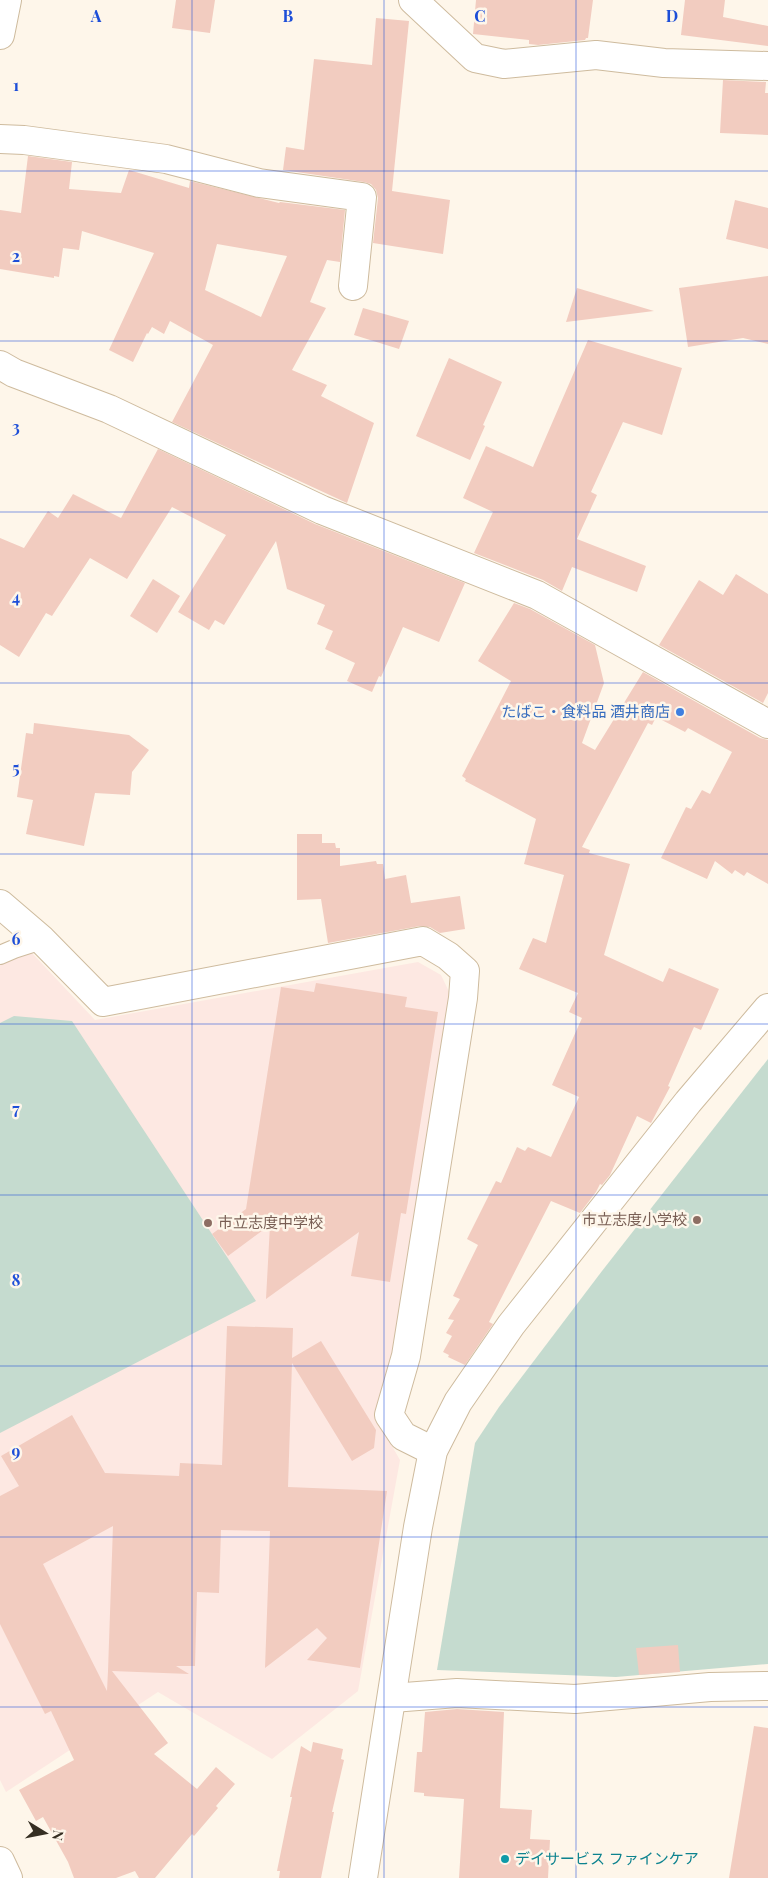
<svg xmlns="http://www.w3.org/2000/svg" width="768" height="1878" font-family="'Playfair Display','Noto Sans JP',serif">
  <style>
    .education { fill: #fde8e2 }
    .green { fill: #c5dbcf }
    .building { fill: #f2ccc0; fill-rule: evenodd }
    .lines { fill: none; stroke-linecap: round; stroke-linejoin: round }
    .service-casing { stroke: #cebb9e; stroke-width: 20 }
    .minor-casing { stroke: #cebb9e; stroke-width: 30 }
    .secondary-casing { stroke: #cebb9e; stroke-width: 30 }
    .service { stroke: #fff; stroke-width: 18 }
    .minor { stroke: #fff; stroke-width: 28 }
    .secondary { stroke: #fff; stroke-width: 28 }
    .grid { fill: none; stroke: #1d4ed8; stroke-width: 1; stroke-opacity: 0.55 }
    .shop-dot { fill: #3f7fe0; stroke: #fef6ea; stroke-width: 2 }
    .education-dot { fill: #8d6e63; stroke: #fef6ea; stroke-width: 2 }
    .culture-dot { fill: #0f9aa8; stroke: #fef6ea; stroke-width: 2 }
    .labels { text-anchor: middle; stroke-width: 5; stroke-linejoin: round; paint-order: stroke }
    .shop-label { font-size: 15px; fill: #366cbe; stroke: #fef6ea; text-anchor: end }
    .education-label { font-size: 15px; fill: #785e54; stroke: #fef6ea; text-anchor: end }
    .culture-label { font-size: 15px; fill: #0d838f; stroke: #fef6ea; text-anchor: start }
    .grid-label { font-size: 16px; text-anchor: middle; font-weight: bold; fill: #1d4ed8; stroke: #fef6ea; stroke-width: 5; stroke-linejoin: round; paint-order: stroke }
  </style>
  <rect width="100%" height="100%" fill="#fef6ea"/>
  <polygon class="education" points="30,951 95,1020 418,962 441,975 455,1004 381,1427 400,1460 358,1691 272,1759 158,1692 6,1792 0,1780 0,965"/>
  <g class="green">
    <polygon points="14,1016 72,1021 256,1301 0,1433 0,1023"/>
    <polygon points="768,1059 768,1664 616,1677 437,1670 475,1443 499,1407 602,1271"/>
  </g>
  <g class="building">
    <polygon points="176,0 215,0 210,33 172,28"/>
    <polygon points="476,0 593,0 588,38 586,38 585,40 538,45 529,44 529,40 473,34"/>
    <polygon points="685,0 725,0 723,17 768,26 768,46 681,35"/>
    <polygon points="376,18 409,21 392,191 450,200 443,254 373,243 378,198 376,190 371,184 364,182 283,170 286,147 304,150 314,59 372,65"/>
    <polygon points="723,80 766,82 765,93 768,93 768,135 720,133"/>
    <path d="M 28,156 L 72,162 L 69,189 L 121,193 L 129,170 L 189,188 L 190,181 L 279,203 L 280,202 L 345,210 L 340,262 L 327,260 L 310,302 L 326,308 L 292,370 L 327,385 L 321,396 L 374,423 L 347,503 L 172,422 L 213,345 L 170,321 L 164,334 L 152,327 L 148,334 L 147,333 L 133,362 L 109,350 L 154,253 L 82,231 L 79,250 L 63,248 L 59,277 L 54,276 L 54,278 L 0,269 L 0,210 L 21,213 ZM 217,244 L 287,256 L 261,317 L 205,290 Z"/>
    <polygon points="735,200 768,208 768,249 726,239"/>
    <polygon points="768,276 768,344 743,338 688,347 679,288"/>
    <polygon points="577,288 654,311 566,322"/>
    <polygon points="363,308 409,321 399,349 354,335"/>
    <polygon points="588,340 682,368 662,435 623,422 591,492 597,495 577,539 646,566 637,592 572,567 562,591 543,580 474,553 493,512 463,498 486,446 533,467"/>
    <polygon points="449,358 502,382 483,425 485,426 470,460 416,436"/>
    <polygon points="158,449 315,524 465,583 439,642 403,627 381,677 379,676 372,692 347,681 355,663 325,649 333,631 317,624 325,605 287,589 276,541 224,625 215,620 209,630 178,612 226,535 172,507 127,579 90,558 52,616 46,613 19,657 0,645 0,538 24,548 48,511 58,518 73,494 121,518"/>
    <polygon points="736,574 768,594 768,693 763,703 659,645 699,580 723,595"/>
    <polygon points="153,579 180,596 157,633 130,616"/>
    <polygon points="514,603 530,609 595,645 604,683 582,743 595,750 643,672 760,738 768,740 768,884 747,872 744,876 735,870 732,874 715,861 707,879 661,858 686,807 691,809 702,790 710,794 732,752 688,728 685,732 656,717 652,725 648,723 582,847 590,850 589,853 630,864 604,955 663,982 669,968 719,989 701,1030 694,1027 668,1086 670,1087 651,1123 637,1116 610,1175 602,1185 600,1184 596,1192 580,1213 551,1201 489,1322 493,1324 465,1365 448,1357 449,1355 443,1352 452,1336 446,1333 454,1320 448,1319 460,1299 453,1296 478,1245 467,1239 496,1181 501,1183 517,1147 525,1151 528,1147 551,1157 579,1097 552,1085 582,1018 569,1012 578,993 519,969 533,938 546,943 564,875 524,864 536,819 465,781 466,779 462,776 511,681 478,661"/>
    <polygon points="34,723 129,735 149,750 132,772 130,795 95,793 84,846 26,834 33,800 17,797 26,733 33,734"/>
    <polygon points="297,834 322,834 322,843 335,843 336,848 340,848 340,866 376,861 377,864 383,864 385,879 406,875 411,903 460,896 465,929 440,933 430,927 420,926 328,943 321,899 297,900"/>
    <polygon points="316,983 407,997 405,1007 438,1012 406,1214 401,1213 390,1282 351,1276 359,1232 266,1299 270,1225 228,1256 212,1234 246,1209 281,987 314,992"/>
    <path d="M 227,1326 L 293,1328 L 292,1358 L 321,1341 L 376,1430 L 374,1448 L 352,1461 L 292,1363 L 288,1487 L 387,1491 L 360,1668 L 307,1660 L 327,1638 L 317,1628 L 265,1668 L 270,1531 L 221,1530 L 219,1593 L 197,1592 L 195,1666 L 176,1666 L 189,1674 L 112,1671 L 168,1743 L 154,1754 L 197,1789 L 216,1767 L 235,1784 L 216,1806 L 218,1808 L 194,1836 L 192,1834 L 155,1878 L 139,1878 L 135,1871 L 116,1878 L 74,1878 L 68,1862 L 43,1817 L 36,1821 L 19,1790 L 74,1760 L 51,1711 L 45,1714 L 0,1624 L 0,1496 L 19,1486 L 1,1456 L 72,1415 L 105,1473 L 179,1476 L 180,1463 L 222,1465 ZM 113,1526 L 108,1671 L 107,1691 L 43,1564 Z"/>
    <polygon points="678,1645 680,1672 639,1675 636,1648"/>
    <polygon points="457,1709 504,1712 500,1808 532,1810 530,1839 550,1840 548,1878 459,1878 464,1799 424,1796 424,1793 414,1792 417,1752 422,1752 425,1712"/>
    <polygon points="754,1726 768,1728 768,1878 729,1878"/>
    <polygon points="313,1742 343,1749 341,1759 344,1760 332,1812 334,1812 321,1878 279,1878 280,1871 277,1871 292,1797 290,1797 301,1746 311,1752"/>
  </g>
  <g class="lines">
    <g class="service-casing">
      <polyline id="service" points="0,955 14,949 42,940"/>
    </g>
    <g class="minor-casing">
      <g id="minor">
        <polyline points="413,0 475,58 504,64 596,55 664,63 768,66"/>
        <polyline points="0,35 7,0"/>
        <polyline points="0,139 24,140 166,159 259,183 362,197 353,286"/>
        <polyline points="0,365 14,373 109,409 322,510 537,595 768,724"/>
        <polyline points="0,904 42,940 103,1002 423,941 448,956 465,971 463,998 406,1356 389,1415 403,1436 433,1451"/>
        <polyline points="392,1698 457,1693 575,1699 710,1687 768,1686"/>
        <polyline points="363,1878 418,1527 433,1451 458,1402 511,1325 688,1102 768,1008"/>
      </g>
    </g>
    <g class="secondary-casing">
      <polyline id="secondary" points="0,1861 8,1878"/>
    </g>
    <use href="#service" class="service"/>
    <use href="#minor" class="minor"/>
    <use href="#secondary" class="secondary"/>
  </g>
  <path class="grid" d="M 192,0 L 192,1878M 384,0 L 384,1878M 576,0 L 576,1878M 0,171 L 768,171M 0,341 L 768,341M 0,512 L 768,512M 0,683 L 768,683M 0,854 L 768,854M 0,1024 L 768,1024M 0,1195 L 768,1195M 0,1366 L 768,1366M 0,1537 L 768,1537M 0,1707 L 768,1707"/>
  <circle class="shop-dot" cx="680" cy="712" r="5"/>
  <g class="education-dot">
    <circle cx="697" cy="1220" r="5"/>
    <circle cx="208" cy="1223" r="5"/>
  </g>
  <circle class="culture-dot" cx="505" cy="1859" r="5"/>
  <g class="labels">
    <g class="shop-label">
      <text x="670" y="717">たばこ・食料品 酒井商店</text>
    </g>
    <g class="education-label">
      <text x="687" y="1225">市立志度小学校</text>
      <text x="218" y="1228" text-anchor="start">市立志度中学校</text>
    </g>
    <g class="culture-label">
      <text x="515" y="1864">デイサービス ファインケア</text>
    </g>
  </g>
  <g class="grid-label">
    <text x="96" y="22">A</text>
    <text x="288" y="22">B</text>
    <text x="480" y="22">C</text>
    <text x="672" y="22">D</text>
    <text x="16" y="91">1</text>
    <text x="16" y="262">2</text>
    <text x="16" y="433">3</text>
    <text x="16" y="603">4</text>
    <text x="16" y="774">5</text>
    <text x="16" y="945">6</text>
    <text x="16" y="1115">7</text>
    <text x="16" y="1286">8</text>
    <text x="16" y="1457">9</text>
  </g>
  <g transform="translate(45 1833) rotate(100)" stroke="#fef6ea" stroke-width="4" paint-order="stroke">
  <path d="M0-4L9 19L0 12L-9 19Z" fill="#352e22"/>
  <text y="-8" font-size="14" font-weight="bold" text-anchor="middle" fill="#352e22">N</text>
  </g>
</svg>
